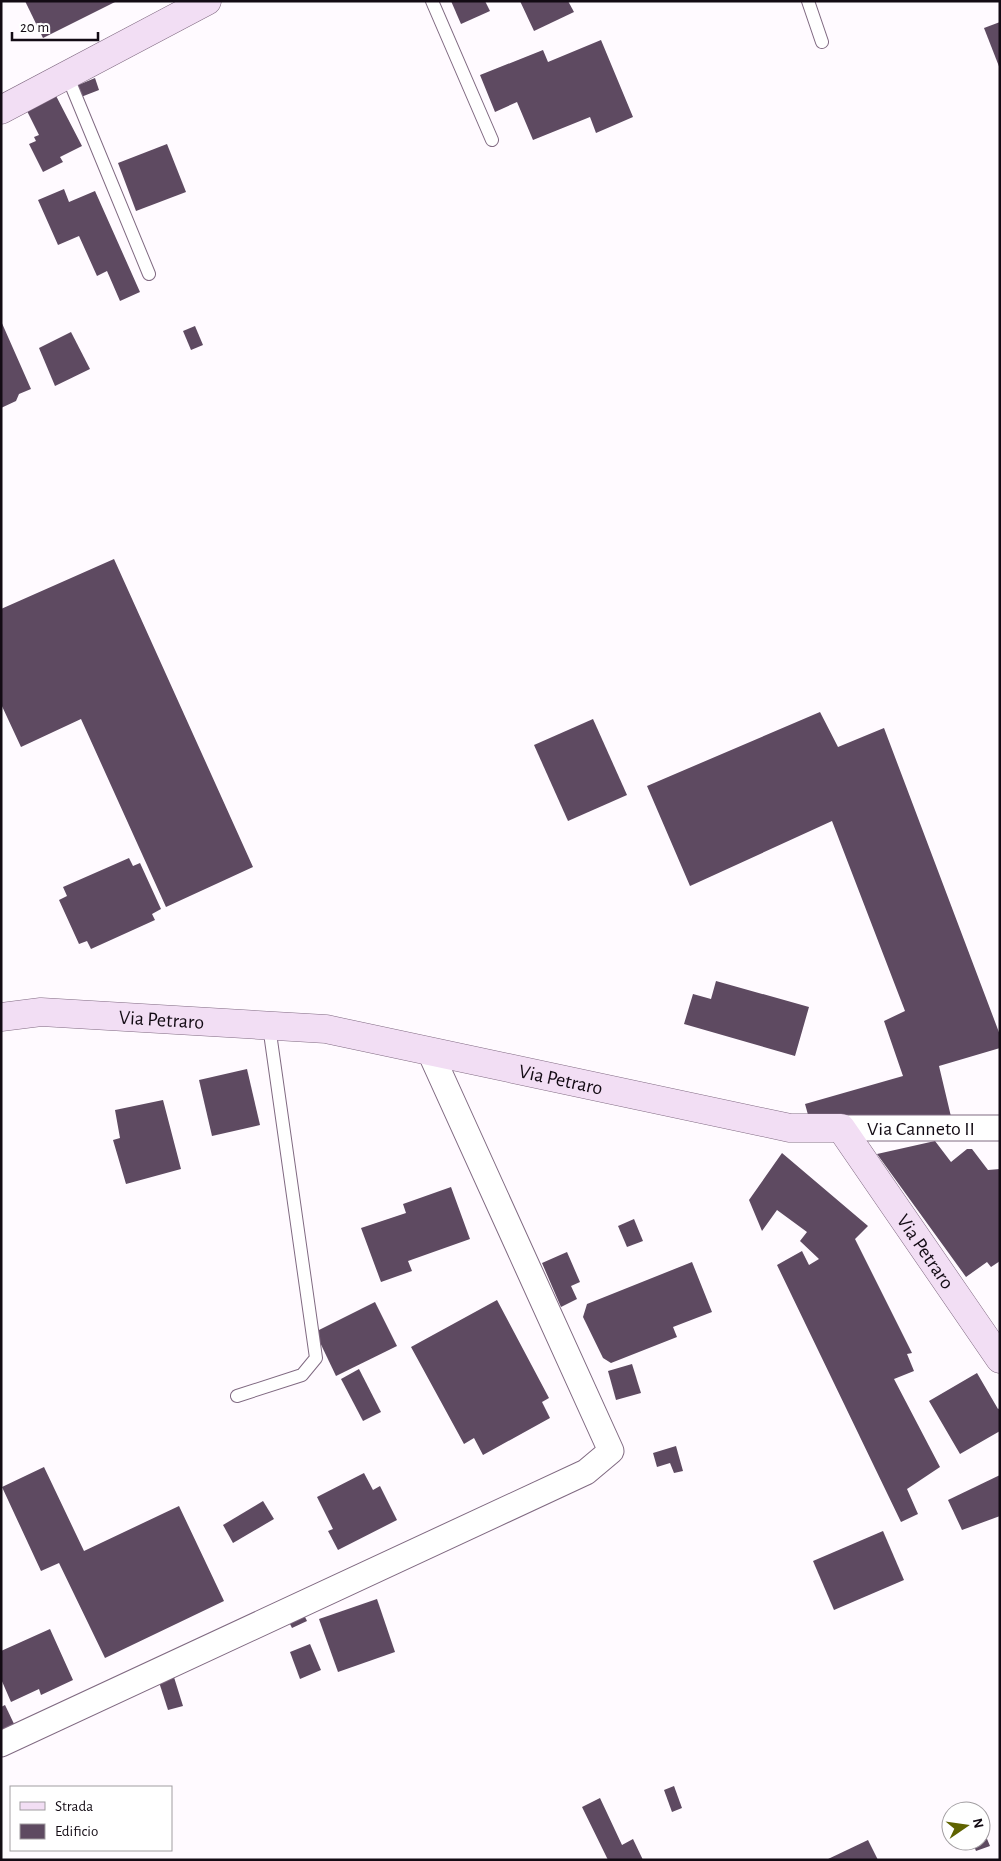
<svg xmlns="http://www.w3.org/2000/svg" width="1001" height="1861" font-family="'Alegreya Sans',sans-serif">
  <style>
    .building { fill: #5e4a61 }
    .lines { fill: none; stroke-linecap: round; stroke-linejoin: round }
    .lane-casing { stroke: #806a82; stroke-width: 14 }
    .street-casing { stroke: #806a82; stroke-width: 27 }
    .secondary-casing { stroke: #806a82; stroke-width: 29 }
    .lane { stroke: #fff; stroke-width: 12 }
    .street { stroke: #fff; stroke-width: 25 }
    .secondary { stroke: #f2def4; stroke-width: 28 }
    .labels { text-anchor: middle; stroke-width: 5; stroke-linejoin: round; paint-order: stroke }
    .street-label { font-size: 20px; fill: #130b14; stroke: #fff }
  </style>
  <rect width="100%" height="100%" fill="#fffaff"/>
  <g class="building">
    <polygon points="25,1 117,1 43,38"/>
    <polygon points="451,1 485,1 490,11 461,24"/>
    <polygon points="520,1 568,1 574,12 534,31"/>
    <polygon points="1000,22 1000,69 984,28"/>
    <polygon points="601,40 633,117 596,133 590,117 533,140 517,102 495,112 480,75 543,50 548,62"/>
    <polygon points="95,78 99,90 81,97 76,86"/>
    <polygon points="53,90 82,146 60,157 63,162 43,172 29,144 36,141 34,137 39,135 24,105"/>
    <polygon points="167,144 186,192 136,211 118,163"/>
    <polygon points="64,189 69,202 95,191 140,292 120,301 107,271 97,276 79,236 58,245 38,200"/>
    <polygon points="1,321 31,389 19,394 16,401 1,408"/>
    <polygon points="195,326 203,345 191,350 183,331"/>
    <polygon points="71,332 90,369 55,386 39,348"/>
    <polygon points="114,559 253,867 166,907 81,719 21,747 1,704 1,609"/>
    <polygon points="820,712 838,747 884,728 1000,1035 1000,1048 939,1066 953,1125 812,1129 805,1104 903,1076 884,1021 905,1011 832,821 690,886 647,786"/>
    <polygon points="593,719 627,795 568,821 534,745"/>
    <polygon points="129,858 133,866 140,863 161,909 152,914 155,920 91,949 87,941 79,944 59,900 67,896 63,887"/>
    <polygon points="716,981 809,1007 795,1056 684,1024 693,994 711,999"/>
    <polygon points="247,1069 260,1125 212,1136 199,1080"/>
    <polygon points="163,1100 181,1169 126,1184 113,1140 120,1138 115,1110"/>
    <polygon points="935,1141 951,1162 967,1149 972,1149 988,1170 1000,1169 1000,1261 991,1267 987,1262 966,1277 877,1154"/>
    <polygon points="782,1153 868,1226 855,1239 912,1353 907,1354 914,1371 894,1379 940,1467 907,1489 918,1514 901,1522 777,1265 802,1251 809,1265 819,1259 800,1241 807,1232 777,1210 762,1231 749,1200"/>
    <polygon points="451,1187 470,1239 408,1261 412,1271 381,1282 361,1228 406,1213 403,1204"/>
    <polygon points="634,1219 643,1241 627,1247 618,1226"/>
    <polygon points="567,1252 580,1282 571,1286 577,1299 561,1307 542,1263"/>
    <polygon points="692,1262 712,1312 673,1327 677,1337 611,1363 603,1358 583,1317 587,1304"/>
    <polygon points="497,1300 549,1398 542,1402 550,1418 483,1455 474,1438 464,1444 411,1347"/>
    <polygon points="375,1302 397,1346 336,1376 315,1332"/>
    <polygon points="632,1364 641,1393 616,1400 608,1371"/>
    <polygon points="359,1369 381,1412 363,1421 341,1379"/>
    <polygon points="977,1373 998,1409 1000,1408 1000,1431 960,1454 929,1401"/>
    <polygon points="676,1446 683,1471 674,1473 670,1463 657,1467 653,1453"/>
    <polygon points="44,1467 84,1551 179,1506 224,1601 105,1658 59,1563 41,1571 2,1487"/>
    <polygon points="364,1473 373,1490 380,1486 397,1520 338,1550 328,1531 333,1529 317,1497"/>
    <polygon points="1000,1475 1000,1516 962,1530 948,1500"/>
    <polygon points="263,1501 274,1519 233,1543 223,1525"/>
    <polygon points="883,1531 904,1580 834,1610 813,1561"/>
    <polygon points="377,1599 395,1652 338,1672 319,1619"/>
    <polygon points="301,1609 307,1621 292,1628 286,1616"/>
    <polygon points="50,1629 73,1680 41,1695 39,1689 11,1702 1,1679 1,1651"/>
    <polygon points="310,1644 321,1670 300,1679 290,1652"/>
    <polygon points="173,1674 183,1706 168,1710 158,1679"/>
    <polygon points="5,1705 16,1728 1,1735 1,1707"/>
    <polygon points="674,1786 682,1808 672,1812 664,1790"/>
    <polygon points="600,1798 622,1845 633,1839 643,1860 608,1860 582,1807"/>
    <polygon points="981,1834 985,1834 990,1846 976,1851 972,1841 981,1841"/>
    <polygon points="868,1840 878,1860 826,1860"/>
  </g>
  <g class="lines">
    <g class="lane-casing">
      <g id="lane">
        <polyline points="432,1 492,140"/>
        <polyline points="808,1 822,42"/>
        <polyline points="67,75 149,274"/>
        <polyline points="237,1396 302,1375 316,1358 269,1026"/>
      </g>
    </g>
    <g class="street-casing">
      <g id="street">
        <path id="s1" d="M 841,1128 L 1000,1128"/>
        <polyline points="1,1744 586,1472 611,1451 430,1052"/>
      </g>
    </g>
    <g class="secondary-casing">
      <g id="secondary">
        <polyline points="1,110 207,1"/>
        <path id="s2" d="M 1,1017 L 41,1012 L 326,1029 L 790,1128 L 841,1128 L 1000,1359"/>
      </g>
    </g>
    <use href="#lane" class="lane"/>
    <use href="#street" class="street"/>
    <use href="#secondary" class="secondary"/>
  </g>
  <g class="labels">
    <g class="street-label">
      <text dy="7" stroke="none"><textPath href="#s2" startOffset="161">Via Petraro</textPath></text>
      <text dy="7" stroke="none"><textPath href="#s2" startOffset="566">Via Petraro</textPath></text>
      <text dy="7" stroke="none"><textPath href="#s1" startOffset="80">Via Canneto II</textPath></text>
      <text dy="7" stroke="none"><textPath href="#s2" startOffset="1001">Via Petraro</textPath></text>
    </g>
  </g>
  <rect width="1001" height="1861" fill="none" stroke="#130b14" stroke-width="5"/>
  <rect x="10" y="1786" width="162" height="65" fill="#ffffff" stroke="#a19da1"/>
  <rect x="20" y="1802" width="25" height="8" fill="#f2def4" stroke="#a19da1"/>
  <text x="55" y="1811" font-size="15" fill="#130b14">Strada</text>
  <rect x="20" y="1824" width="25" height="15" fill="#5e4a61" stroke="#a19da1"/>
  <text x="55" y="1836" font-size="15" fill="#130b14">Edificio</text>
  <g transform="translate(966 1826) rotate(77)"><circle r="24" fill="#ffffff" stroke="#a19da1"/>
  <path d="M0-4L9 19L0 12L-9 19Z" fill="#5f6300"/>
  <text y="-8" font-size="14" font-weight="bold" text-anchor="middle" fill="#130b14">N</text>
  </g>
  <path d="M12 32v8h86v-8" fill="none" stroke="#130b14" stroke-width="2.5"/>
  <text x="20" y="32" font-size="15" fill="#130b14" stroke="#ffffff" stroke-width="4" paint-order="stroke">20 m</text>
</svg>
